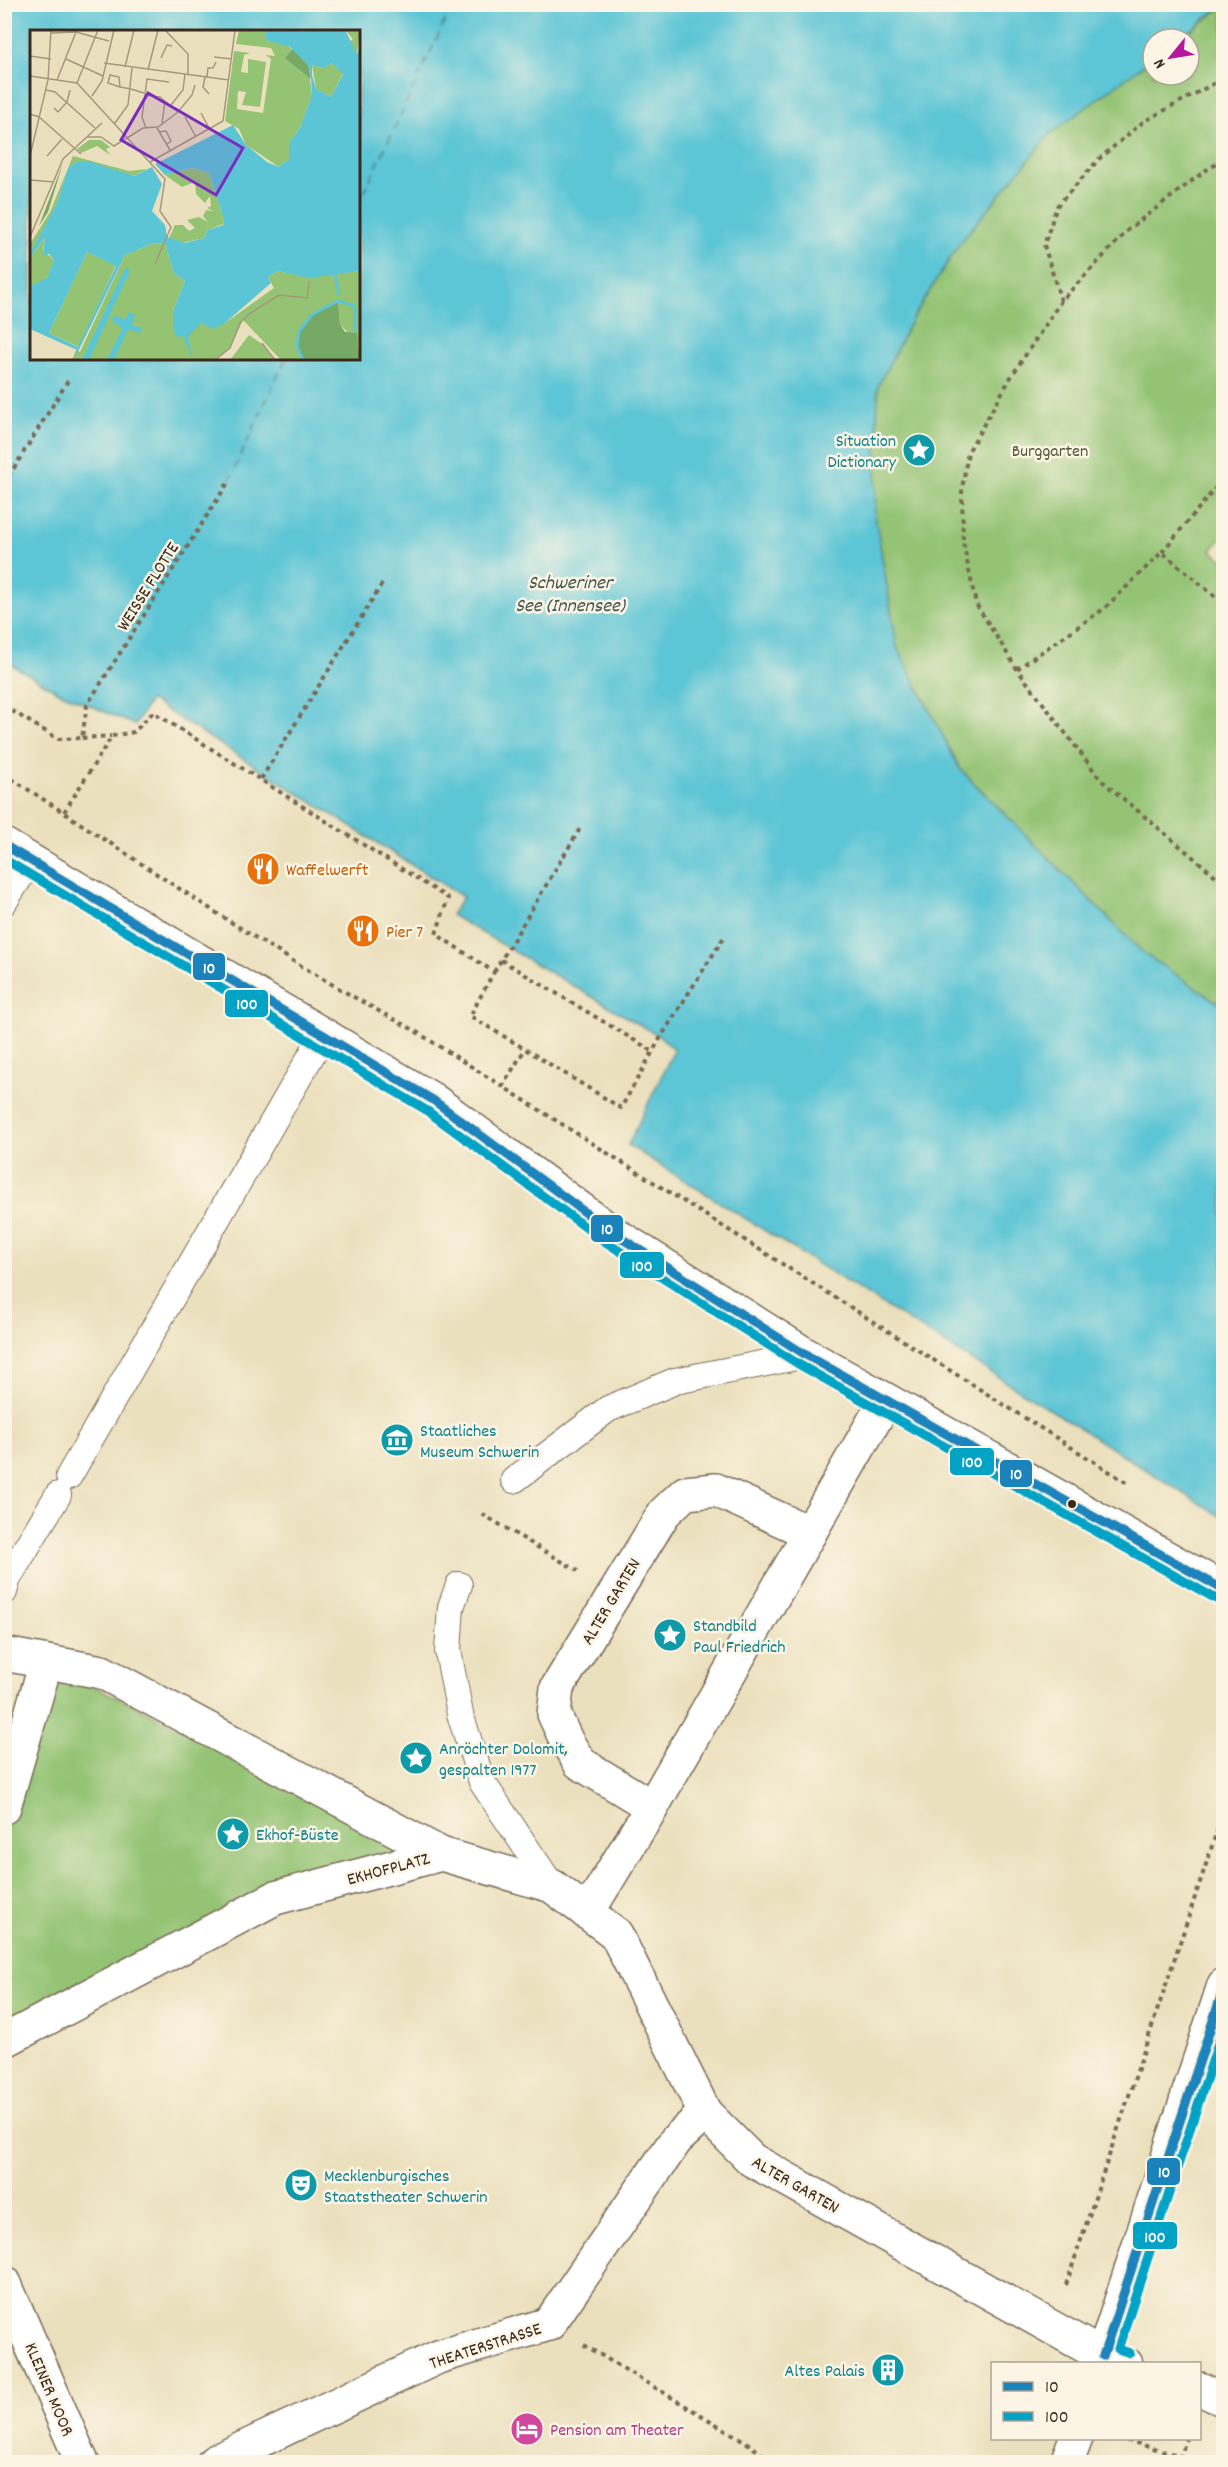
<svg xmlns="http://www.w3.org/2000/svg" width="1228" height="2467" font-family="Dekko,sans-serif">
  <style>
    .green { fill: #93c373; stroke: #677648; stroke-width: 1.5 }
    .water { fill: #5bc5d6; stroke: #4b787a; stroke-width: 1.5; fill-rule: evenodd }
    .lines { fill: none; stroke-linecap: round; stroke-linejoin: round }
    .ferry { stroke: #455855; stroke-width: 1.5; stroke-dasharray: 8 6; stroke-linecap: butt }
    .service-casing { stroke: #796a56; stroke-width: 28 }
    .pedestrian-casing { stroke: #796a56; stroke-width: 36 }
    .minor-casing { stroke: #796a56; stroke-width: 36 }
    .tertiary-casing { stroke: #796a56; stroke-width: 36 }
    .path { stroke: #796a56; stroke-width: 4; stroke-dasharray: 4.5 4.5; stroke-linecap: butt }
    .service { stroke: #fff; stroke-width: 26 }
    .pedestrian { stroke: #fff; stroke-width: 33 }
    .minor { stroke: #fff; stroke-width: 33 }
    .tertiary { stroke: #fff; stroke-width: 33 }
    .bus-1-casing { stroke: #fcf5e5; stroke-width: 14 }
    .bus-2-casing { stroke: #fcf5e5; stroke-width: 14 }
    .bus-1 { stroke: #1b83bc; stroke-width: 9 }
    .bus-2 { stroke: #03a3c5; stroke-width: 9 }
    .bus-dot { fill: #3b2a1e; stroke: #fcf5e5; stroke-width: 2 }
    .labels { text-anchor: middle; stroke-width: 5; stroke-linejoin: round; paint-order: stroke }
    .culture-label { font-size: 18px; fill: #0d838f; stroke: #fcf5e5; text-anchor: start }
    .park-label { font-size: 18px; fill: #555838; stroke: #fcf5e5 }
    .street-label { font-size: 18px; fill: #3b2a1e; stroke: #fcf5e5 }
    .food-label { font-size: 18px; fill: #c56008; stroke: #fcf5e5; text-anchor: start }
    .hotel-label { font-size: 18px; fill: #b23c85; stroke: #fcf5e5; text-anchor: start }
    .water-label { font-size: 20px; font-style: italic; fill: #455855; stroke: #fcf5e5 }
    .inset-river { fill: none; stroke: #5bc5d6; stroke-width: 3 }
    .inset-road { fill: none; stroke: #a5977d; stroke-width: 1.5 }
    .view { fill: #7b2cbf; fill-opacity: 0.15; stroke: #7b2cbf; stroke-width: 3 }
    .inset-edge { fill: none; stroke: #3b2a1e; stroke-width: 3 }
    .line-badge { stroke: #fcf5e5; stroke-width: 2 }
    .badge-label { font-size: 16px; text-anchor: middle; font-weight: bold; fill: #fff }
  </style>
  <rect width="100%" height="100%" fill="#fcf5e5"/>
  <filter id="ink" filterUnits="userSpaceOnUse"><feTurbulence type="fractalNoise" baseFrequency=".0167" numOctaves="2"/><feDisplacementMap in="SourceGraphic" scale="12" xChannelSelector="R" yChannelSelector="G"/><feConvolveMatrix kernelMatrix="1 2 1 2 8 2 1 2 1" color-interpolation-filters="sRGB"/></filter>
  <filter id="wash" filterUnits="userSpaceOnUse"><feTurbulence type="fractalNoise" baseFrequency=".008" numOctaves="4" result="noise"/><feDisplacementMap in="SourceGraphic" scale="24" xChannelSelector="R" yChannelSelector="G"/><feGaussianBlur stdDeviation="1.35" result="paint"/><feColorMatrix in="noise" values="0 0 0 0 0 0 0 0 0 0 0 0 0 0 0 0 0 1.4 0 .05"/><feComposite in="paint" operator="in"/></filter>
  <g filter="url(#wash)">
    <rect width="100%" height="100%" fill="#ebe0bd"/>
    <g class="green">
      <polygon points="1223,7 1224,536 1211,550 1224,561 1223,1006 1142,952 960,769 897,647 875,515 878,386 912,319 959,244 1050,134 1153,58 1153,75 1189,75 1189,39 1179,39"/>
      <polygon points="48,1664 441,1854 275,1898 5,2041 5,1808"/>
    </g>
    <path class="water" d="M 5,4 L 1223,5 L 1179,39 L 1153,39 L 1153,58 L 1050,134 L 959,244 L 912,319 L 878,386 L 875,515 L 897,647 L 960,769 L 1142,952 L 1223,1006 L 1223,1518 L 628,1145 L 674,1050 L 661,1037 L 451,915 L 463,897 L 150,700 L 135,725 L 57,691 L 5,661 ZM 32,32 L 358,32 L 358,358 L 32,358 Z"/>
    <g class="lines">
      <g class="ferry">
        <polyline points="358,205 453,4"/>
        <polyline points="229,481 286,358"/>
      </g>
    </g>
  </g>
  <g filter="url(#ink)">
    <g class="lines">
      <g class="service-casing">
        <g id="service">
          <polyline points="4,902 30,861"/>
          <polyline points="69,1476 323,1035"/>
          <polyline points="514,1480 608,1409 675,1381 806,1355"/>
          <polyline points="459,1585 451,1607 448,1651 460,1714 482,1782 552,1886"/>
          <polyline points="4,1592 8,1578 58,1495"/>
        </g>
      </g>
      <g class="pedestrian-casing">
        <g id="pedestrian">
          <polyline points="652,1807 580,1763 567,1742 554,1714 557,1688 664,1513 685,1493 716,1490 810,1533"/>
          <polyline points="587,1913 652,1807 886,1400"/>
        </g>
      </g>
      <g class="minor-casing">
        <g id="minor">
          <polyline points="4,1654 102,1672 441,1854 552,1886 616,1934 705,2113 752,2160 1103,2356 1100,2364"/>
          <polyline points="4,1807 46,1662"/>
          <polyline points="4,2041 275,1898 441,1854"/>
          <polyline points="4,2282 82,2462"/>
          <polyline points="214,2462 438,2357 549,2324 676,2140 705,2113"/>
          <polyline points="1067,2462 1076,2438"/>
        </g>
      </g>
      <g class="tertiary-casing">
        <g id="tertiary">
          <polyline points="4,845 433,1100 613,1233 806,1355 1224,1590"/>
          <polyline points="1126,2364 1103,2356 1224,1985"/>
          <polyline points="1200,2389 1224,2400"/>
        </g>
      </g>
      <g class="path">
        <polyline points="1224,160 1206,170 1129,229 1061,301 1011,377 968,452 962,489 963,542 976,604 1017,669 1101,780 1224,883"/>
        <polyline points="1061,301 1044,245 1057,206 1099,159 1143,122 1224,78"/>
        <polyline points="4,484 69,379"/>
        <polyline points="1162,552 1224,478"/>
        <polyline points="1017,669 1105,608 1162,552 1224,604"/>
        <polyline points="4,706 58,739 82,738 87,705 229,481"/>
        <polyline points="82,738 111,736"/>
        <path d="M 4,774 C 139,860 270,954 412,1029 L 1129,1484"/>
        <polyline points="261,779 382,584"/>
        <polyline points="64,812 112,736 134,732 153,712 448,898 436,934 494,972 470,1016 525,1049"/>
        <polyline points="501,960 654,1052"/>
        <polyline points="494,972 581,827"/>
        <polyline points="502,1087 525,1049 621,1108 661,1037 724,937"/>
        <polyline points="482,1514 578,1571"/>
        <polyline points="1224,2234 1224,2237"/>
        <polyline points="1066,2285 1224,1810"/>
        <polyline points="584,2345 746,2442 772,2462"/>
        <polyline points="1118,2438 1181,2456 1186,2438"/>
      </g>
      <use href="#service" class="service"/>
      <use href="#pedestrian" class="pedestrian"/>
      <use href="#minor" class="minor"/>
      <use href="#tertiary" class="tertiary"/>
      <g class="bus-1-casing">
        <g id="bus-1">
          <polyline points="4,845 433,1100 613,1233 806,1355 1224,1590"/>
          <polyline points="1103,2356 1224,1987"/>
        </g>
      </g>
      <g class="bus-2-casing">
        <g id="bus-2">
          <polyline points="4,859 426,1110 607,1243 800,1365 1218,1600"/>
          <polyline points="1130,2353 1118,2349 1224,2025"/>
        </g>
      </g>
      <use href="#bus-1" class="bus-1"/>
      <use href="#bus-2" class="bus-2"/>
    </g>
  </g>
  <defs>
    <g id="sight-disc" transform="scale(1.725)"><circle r="9.5" fill="#0f9aa8" stroke="#fcf5e5"/><path d="M0-6L1.8-2.2L6-1.7L2.9 1.2L3.7 5.4L0 3.3L-3.7 5.4L-2.9 1.2L-6-1.7L-1.8-2.2Z" fill="#fff"/></g>
    <g id="restaurant-disc" transform="scale(1.725)"><circle r="9.5" fill="#e8710a" stroke="#fcf5e5"/><path d="M-5-6h1v4h1v-4h1v4h1v-4h1v5L-1.5 .5V6h-2V.5L-5-1ZM5-6V6H3V1.5H1.5Q1.5-4 5-6Z" fill="#fff"/></g>
    <g id="museum-disc" transform="scale(1.725)"><circle r="9.5" fill="#0f9aa8" stroke="#fcf5e5"/><path d="M0-6L6-3V-2H-6V-3ZM-5-1h2V3h-2ZM-1-1h2V3h-2ZM3-1h2V3H3ZM-6 4H6V6H-6Z" fill="#fff"/></g>
    <g id="theatre-disc" transform="scale(1.725)"><circle r="9.5" fill="#0f9aa8" stroke="#fcf5e5"/><path d="M-5-5.5Q0-4 5-5.5V0Q5 5 0 6Q-5 5-5 0ZM-3.3-2.5H-1v1.5H-3.3ZM1-2.5H3.3v1.5H1ZM-2.8 1Q0 5.5 2.8 1Z" fill="#fff"/></g>
    <g id="building-disc" transform="scale(1.725)"><circle r="9.5" fill="#0f9aa8" stroke="#fcf5e5"/><path d="M-4-6H4V6H1V3H-1V6H-4ZM-2.5-4.3h1.7v1.8h-1.7ZM.8-4.3h1.7v1.8H.8ZM-2.5-1h1.7V.8h-1.7ZM.8-1h1.7V.8H.8Z" fill="#fff"/></g>
    <g id="hotel-disc" transform="scale(1.725)"><circle r="9.5" fill="#d1479c" stroke="#fcf5e5"/><path d="M-6-4.5h1.5V1H6V5H4.5V3h-9V5H-6ZM-4 0a1.8 1.8 0 1 1 3.6 0ZM.5 0V-2.5h3Q6-2.5 6 0Z" fill="#fff"/></g>
  </defs>
  <g fill-rule="evenodd">
    <use href="#sight-disc" x="919" y="450"/>
    <use href="#restaurant-disc" x="263" y="869"/>
    <use href="#restaurant-disc" x="363" y="931"/>
    <use href="#museum-disc" x="397" y="1440"/>
    <use href="#sight-disc" x="670" y="1635"/>
    <use href="#sight-disc" x="416" y="1758"/>
    <use href="#sight-disc" x="233" y="1834"/>
    <use href="#theatre-disc" x="301" y="2185"/>
    <use href="#building-disc" x="888" y="2370"/>
    <use href="#hotel-disc" x="527" y="2429"/>
  </g>
  <circle class="bus-dot" cx="1072" cy="1504" r="5"/>
  <g class="labels">
    <g class="culture-label">
      <text x="896" y="446" text-anchor="end">Situation<tspan x="896" dy="21">Dictionary</tspan></text>
      <text x="420" y="1436">Staatliches<tspan x="420" dy="21">Museum Schwerin</tspan></text>
      <text x="693" y="1631">Standbild<tspan x="693" dy="21">Paul Friedrich</tspan></text>
      <text x="439" y="1754">Anröchter Dolomit,<tspan x="439" dy="21">gespalten 1977</tspan></text>
      <text x="256" y="1840">Ekhof-Büste</text>
      <text x="324" y="2181">Mecklenburgisches<tspan x="324" dy="21">Staatstheater Schwerin</tspan></text>
      <text x="865" y="2376" text-anchor="end">Altes Palais</text>
    </g>
    <g class="park-label">
      <text x="1050" y="456">Burggarten</text>
    </g>
    <g class="street-label">
      <text transform="translate(147 586) rotate(-58)" y="6">WEISSE FLOTTE</text>
      <text transform="translate(610 1601) rotate(-59)" y="6">ALTER GARTEN</text>
      <text transform="translate(388 1868) rotate(-15)" y="6">EKHOFPLATZ</text>
      <text transform="translate(796 2184) rotate(30)" y="6">ALTER GARTEN</text>
      <text transform="translate(485 2345) rotate(-18)" y="6">THEATERSTRASSE</text>
      <text transform="translate(50 2389) rotate(67)" y="6">KLEINER MOOR</text>
    </g>
    <g class="food-label">
      <text x="286" y="875">Waffelwerft</text>
      <text x="386" y="937">Pier 7</text>
    </g>
    <g class="hotel-label">
      <text x="550" y="2435">Pension am Theater</text>
    </g>
    <g class="water-label">
      <text x="570" y="588">Schweriner<tspan x="570" dy="23">See (Innensee)</tspan></text>
    </g>
  </g>
  <g transform="translate(30 30)">
    <rect width="330" height="330" fill="#ebe0bd"/>
    <path d="M 209,0 L 236,0 L 236,10 L 256,14 L 278,35 L 282,65 L 270,98 L 259,113 L 259,129 L 249,137 L 216,115 L 209,99 L 195,91 L 204,21 L 220,23 L 214,25 L 211,42 L 218,43 L 218,29 L 236,32 L 230,77 L 212,75 L 216,62 L 208,61 L 207,79 L 233,83 L 241,29 L 236,25 L 245,26 L 241,18 L 206,14 ZM 315,0 L 330,0 L 327,24 L 318,13 L 323,9 ZM 301,33 L 313,43 L 301,67 L 286,59 L 282,35 L 294,38 ZM 59,110 L 71,110 L 80,117 L 76,119 L 80,125 L 67,116 L 51,123 L 47,119 ZM 43,126 L 99,141 L 117,139 L 104,146 L 48,131 L 38,138 L 27,173 L 0,226 L 0,214 L 20,182 ZM 162,138 L 179,143 L 194,190 L 193,194 L 178,200 L 174,208 L 152,213 L 139,208 L 145,195 L 153,195 L 159,201 L 165,198 L 157,190 L 169,187 L 178,192 L 173,186 L 176,180 L 183,181 L 177,178 L 181,176 L 180,166 L 175,173 L 166,164 L 165,152 L 152,157 L 135,145 ZM 15,207 L 13,220 L 24,230 L 17,249 L 0,256 L 0,228 ZM 124,213 L 135,214 L 144,243 L 155,251 L 143,281 L 154,307 L 172,293 L 195,293 L 244,258 L 238,247 L 248,241 L 271,246 L 330,241 L 330,316 L 310,294 L 308,271 L 275,291 L 267,316 L 273,330 L 251,330 L 213,290 L 200,318 L 185,330 L 42,330 L 46,320 L 50,322 L 95,225 ZM 57,222 L 86,235 L 49,317 L 19,303 ZM 219,305 L 232,314 L 244,330 L 200,330 Z" fill="#93c373"/>
    <path d="M 263,19 L 278,35 L 281,49 L 255,28 ZM 41,123 L 33,133 L 18,182 L 9,196 L 33,133 ZM 308,271 L 310,294 L 315,302 L 327,303 L 330,330 L 273,330 L 267,316 L 269,301 L 283,284 Z" fill="#76a965"/>
    <path d="M 236,0 L 315,0 L 327,24 L 330,17 L 330,241 L 278,248 L 248,241 L 238,247 L 241,253 L 195,293 L 183,299 L 172,293 L 163,301 L 158,307 L 162,327 L 153,306 L 147,307 L 143,299 L 143,281 L 155,251 L 144,243 L 135,214 L 124,213 L 95,225 L 44,330 L 47,320 L 0,299 L 0,256 L 17,248 L 24,230 L 19,224 L 13,225 L 15,207 L 0,228 L 1,222 L 27,173 L 38,138 L 48,131 L 61,132 L 104,146 L 122,137 L 132,154 L 122,181 L 135,195 L 137,207 L 155,213 L 174,208 L 178,200 L 193,195 L 194,190 L 179,143 L 162,138 L 135,145 L 125,134 L 203,95 L 216,115 L 237,132 L 249,137 L 259,129 L 259,113 L 270,98 L 282,65 L 281,48 L 278,35 L 260,17 L 236,10 ZM 301,33 L 313,44 L 301,67 L 286,59 L 282,45 L 282,35 L 294,38 ZM 57,222 L 86,236 L 48,317 L 19,303 ZM 95,238 L 100,241 L 59,330 L 52,330 ZM 99,282 L 105,285 L 102,295 L 112,298 L 110,303 L 98,299 L 84,330 L 77,330 L 92,299 L 82,290 L 84,285 L 95,290 Z" fill="#5bc5d6" fill-rule="evenodd"/>
    <path class="inset-river" d="M 190,116 L 205,137 L 229,152 L 330,172M 305,244 L 309,265M 273,330 L 267,316 L 269,301 L 283,284 L 308,271 L 325,276 L 325,301"/>
    <path class="inset-road" d="M 135,0 L 158,24 L 158,44M 21,3 L 46,2 L 79,11M 0,26 L 21,29M 184,27 L 202,29M 131,28 L 137,15 L 142,16M 36,29 L 73,46M 74,33 L 199,50M 95,37 L 104,0M 118,40 L 128,0M 0,46 L 47,53 L 135,149 L 130,181 L 141,197 L 125,234M 175,47 L 173,57 L 179,64M 177,47 L 178,38 L 183,38 L 186,32M 27,50 L 46,2M 47,53 L 68,0M 90,57 L 89,47 L 80,45 L 78,53 L 90,57 L 101,59 L 114,63M 16,60 L 25,62 L 65,98M 114,65 L 130,67 L 148,82M 62,66 L 72,51 L 84,0M 141,75 L 153,60 L 155,44M 24,78 L 28,82 L 37,72 L 40,60M 171,83 L 180,100M 0,84 L 9,87 L 51,124M 155,87 L 166,107M 85,93 L 98,75 L 102,38M 132,93 L 135,71M 116,98 L 112,87 L 117,49 L 139,52M 127,98 L 140,120M 129,102 L 136,101 L 141,111 L 136,115M 57,107 L 71,107 L 84,116 L 113,98 L 128,97 L 148,82 L 162,65 L 165,55M 0,126 L 18,50 L 21,0M 17,126 L 32,109M 120,132 L 193,91 L 205,0M 0,150 L 24,152M 0,207 L 33,129 L 72,93M 232,313 L 245,330M 185,330 L 200,318 L 210,293 L 219,284 L 249,265 L 277,268 L 279,252"/>
    <path class="view" d="M 118,63 L 213,118 L 186,165 L 91,110 Z"/>
    <rect width="330" height="330" class="inset-edge"/>
  </g>
  <g class="line-badge">
    <rect x="192" y="952" width="34" height="29" rx="6" fill="#1b83bc"/>
    <rect x="224" y="989" width="45" height="29" rx="6" fill="#03a3c5"/>
    <rect x="590" y="1214" width="34" height="29" rx="6" fill="#1b83bc"/>
    <rect x="619" y="1251" width="46" height="28" rx="6" fill="#03a3c5"/>
    <rect x="949" y="1447" width="46" height="29" rx="6" fill="#03a3c5"/>
    <rect x="999" y="1459" width="34" height="29" rx="6" fill="#1b83bc"/>
    <rect x="1146" y="2157" width="35" height="29" rx="6" fill="#1b83bc"/>
    <rect x="1132" y="2221" width="46" height="29" rx="6" fill="#03a3c5"/>
  </g>
  <g class="badge-label">
    <text x="209" y="973">10</text>
    <text x="247" y="1009">100</text>
    <text x="607" y="1234">10</text>
    <text x="642" y="1271">100</text>
    <text x="972" y="1467">100</text>
    <text x="1016" y="1479">10</text>
    <text x="1164" y="2177">10</text>
    <text x="1155" y="2242">100</text>
  </g>
  <rect width="1228" height="2467" fill="none" stroke="#fcf5e5" stroke-width="24"/>
  <rect x="991" y="2362" width="210" height="78" fill="#fcf5e5" stroke="#afa495" stroke-width="1.5"/>
  <rect x="1003" y="2382" width="30" height="9" fill="#1b83bc" stroke="#afa495" stroke-width="1.5"/>
  <text x="1045" y="2392" font-size="18" fill="#3b2a1e">10</text>
  <rect x="1003" y="2412" width="30" height="9" fill="#03a3c5" stroke="#afa495" stroke-width="1.5"/>
  <text x="1045" y="2422" font-size="18" fill="#3b2a1e">100</text>
  <g transform="translate(1171 57) rotate(240)"><circle r="28" fill="#fcf5e5" stroke="#afa495" stroke-width="1.5"/>
  <path d="M0-4.5L10 22L0 15L-10 22Z" fill="#b5179e"/>
  <text y="-9" font-size="16" font-weight="bold" text-anchor="middle" fill="#3b2a1e">N</text>
  </g>
</svg>
